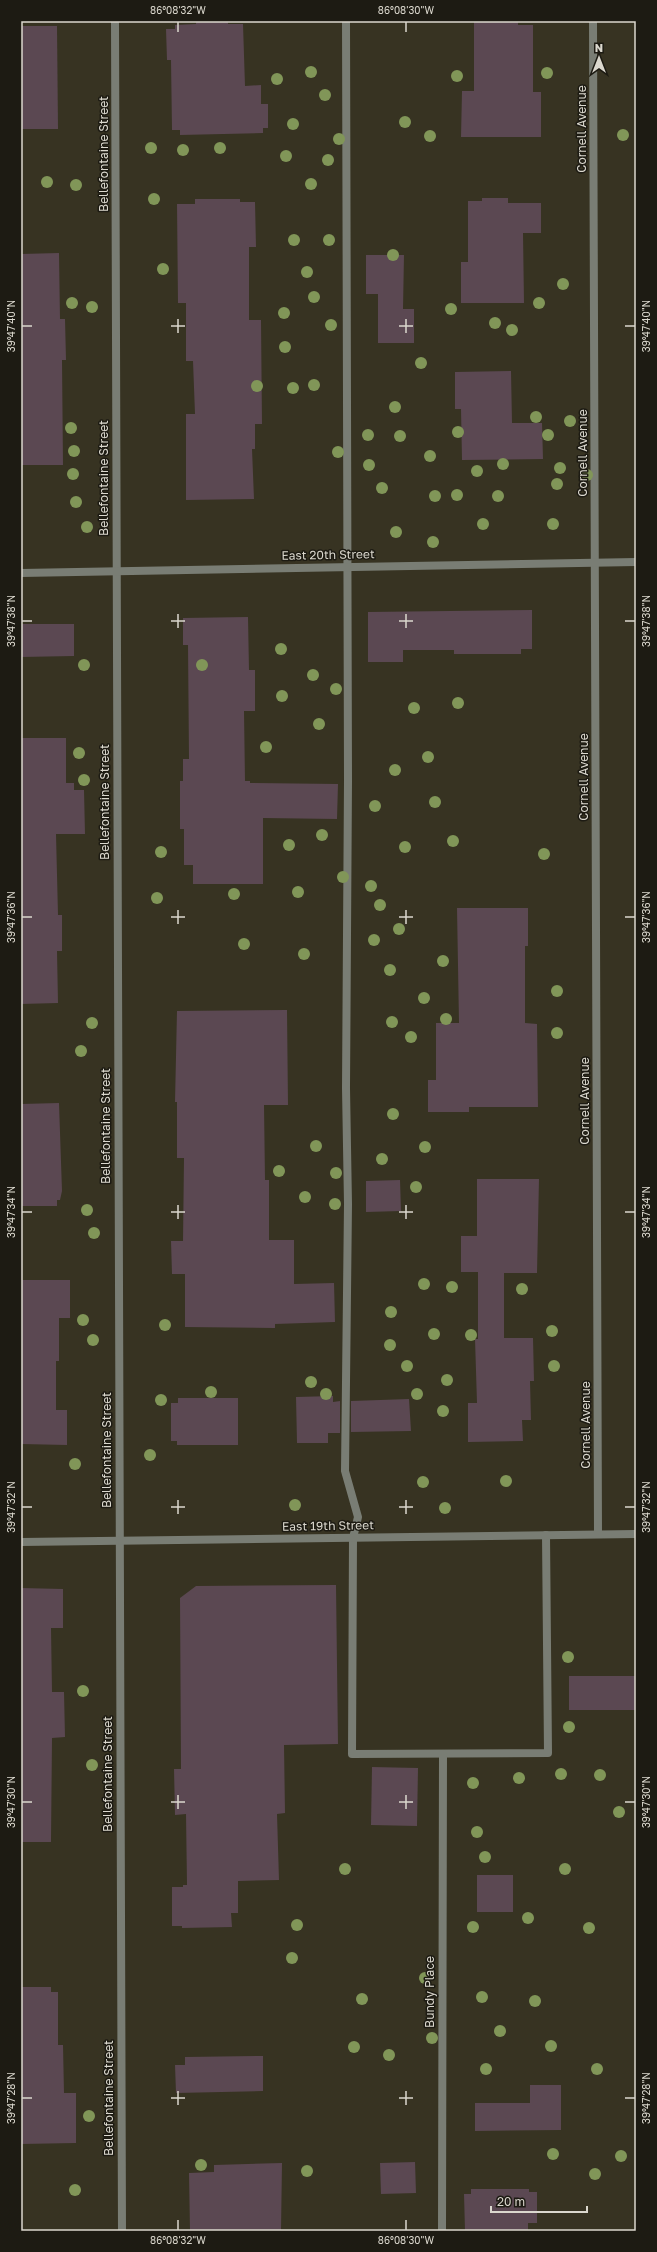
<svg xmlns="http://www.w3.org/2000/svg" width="657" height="2252" font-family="'Golos Text',sans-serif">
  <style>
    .building { fill: #5b4852 }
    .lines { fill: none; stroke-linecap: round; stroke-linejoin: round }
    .service { stroke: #797d74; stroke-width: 8 }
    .minor { stroke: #797d74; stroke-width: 8 }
    .tree { fill: #819658 }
    .ticks { fill: none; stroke: #dbd8ce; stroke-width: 1.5 }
    .labels { text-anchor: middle; stroke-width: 3; stroke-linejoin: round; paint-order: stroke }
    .street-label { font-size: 12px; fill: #dbd8ce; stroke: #1d1b13 }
    .neatline { fill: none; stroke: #dbd8ce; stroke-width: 1.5 }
    .ticks-label { font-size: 10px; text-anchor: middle; fill: #dbd8ce }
  </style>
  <rect width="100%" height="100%" fill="#373322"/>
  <g class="building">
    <polygon points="196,21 228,21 228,24 243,24 245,86 261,85 261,104 268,104 268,128 263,128 263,133 180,135 180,130 172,130 171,60 167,60 166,29 175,29 175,25 196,24"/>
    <polygon points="474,21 518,21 518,25 533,25 533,92 541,92 541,137 461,137 462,91 474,91"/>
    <polygon points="21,26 57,26 58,129 21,129"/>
    <polygon points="482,198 508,198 508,203 541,203 541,233 523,233 524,303 461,303 461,262 468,262 468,201 482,201"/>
    <polygon points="195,199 240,199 240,202 255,202 256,247 249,247 249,320 261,320 262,424 255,424 255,449 252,449 254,499 186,500 186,414 195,414 193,361 186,361 186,303 178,303 177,204 195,204"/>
    <polygon points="59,253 60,319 65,319 66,360 62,360 63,465 21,465 21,254"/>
    <polygon points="366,255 404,255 403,309 414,309 414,343 378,343 378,294 366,294"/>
    <polygon points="511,371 512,423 542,423 543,459 462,460 461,409 455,409 455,372"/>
    <polygon points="532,610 532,649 521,649 521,654 454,654 454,650 403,650 403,662 368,662 368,612"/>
    <polygon points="248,617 249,670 255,670 255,711 244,711 245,781 250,781 250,783 338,784 337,819 263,818 263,884 193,884 193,865 184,865 184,829 180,829 180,781 183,781 183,759 189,759 188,645 183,645 183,618"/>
    <polygon points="21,624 74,624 74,656 21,657"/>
    <polygon points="21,738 66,738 66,783 74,783 74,790 84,790 85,834 56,834 58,915 62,915 62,951 57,951 58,1003 21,1004"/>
    <polygon points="457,908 528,908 528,946 525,946 525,1023 537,1024 538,1107 469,1107 469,1112 428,1112 428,1080 436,1080 436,1023 459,1023"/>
    <polygon points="287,1010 288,1105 264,1105 265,1180 269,1180 269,1240 294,1240 294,1284 334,1283 335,1322 275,1324 275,1328 185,1327 185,1274 172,1274 171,1241 183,1241 184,1158 177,1158 177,1102 175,1102 177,1011"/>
    <polygon points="59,1103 62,1191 60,1200 57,1200 57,1206 21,1206 21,1104"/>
    <polygon points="477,1179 539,1179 537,1273 504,1273 504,1338 533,1338 534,1381 530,1381 531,1420 522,1420 523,1441 468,1442 468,1403 477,1403 475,1339 478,1339 478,1272 461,1272 461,1236 477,1236"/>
    <polygon points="400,1180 401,1211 366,1212 366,1181"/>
    <polygon points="21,1280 70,1280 70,1318 59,1318 59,1361 56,1361 56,1410 67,1410 67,1445 21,1444"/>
    <polygon points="333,1396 333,1402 340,1401 340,1433 328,1433 328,1443 297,1443 296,1397"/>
    <polygon points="178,1398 238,1398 238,1445 177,1445 177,1441 171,1441 171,1403 178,1403"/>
    <polygon points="409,1399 411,1431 351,1432 351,1401"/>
    <polygon points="336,1585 338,1744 284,1745 285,1813 277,1814 279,1880 238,1881 238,1913 231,1913 232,1927 182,1928 182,1926 172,1926 172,1887 183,1887 183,1885 187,1885 186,1814 175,1815 174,1769 181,1769 180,1598 196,1586"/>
    <polygon points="21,1588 63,1589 63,1628 51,1628 52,1692 64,1692 65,1737 52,1738 51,1842 21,1842"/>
    <rect x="569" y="1676" width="67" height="34"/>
    <polygon points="372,1767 418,1768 417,1826 371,1825"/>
    <rect x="477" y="1875" width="36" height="37"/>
    <polygon points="21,1987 51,1987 51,1992 58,1992 58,2045 63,2045 64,2093 76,2093 76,2143 21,2144"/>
    <polygon points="263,2056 263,2091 176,2093 175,2065 185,2065 185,2057"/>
    <polygon points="530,2085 561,2085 561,2130 475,2131 475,2103 530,2103"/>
    <polygon points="415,2162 416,2193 381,2194 380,2163"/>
    <polygon points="282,2163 281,2231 190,2231 189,2173 214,2172 214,2165"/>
    <polygon points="471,2189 529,2189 529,2192 537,2192 537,2223 528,2223 528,2231 465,2231 464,2194 471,2194"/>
  </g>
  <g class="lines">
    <polyline class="service" points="346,21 348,781 346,1088 348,1204 345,1471 358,1517 353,1538 352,1754 548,1753 546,1535"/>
    <g class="minor">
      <polyline points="115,21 122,2231"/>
      <polyline points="593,21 598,1534"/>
      <polyline points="21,573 636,562"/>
      <polyline points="21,1542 636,1534"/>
      <polyline points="442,2231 443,1754"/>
    </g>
  </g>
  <g class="tree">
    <circle cx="311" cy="72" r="6"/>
    <circle cx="547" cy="73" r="6"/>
    <circle cx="457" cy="76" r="6"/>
    <circle cx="277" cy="79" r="6"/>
    <circle cx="325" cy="95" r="6"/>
    <circle cx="405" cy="122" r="6"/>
    <circle cx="293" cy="124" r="6"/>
    <circle cx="623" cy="135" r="6"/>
    <circle cx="430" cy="136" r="6"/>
    <circle cx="339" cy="139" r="6"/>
    <circle cx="151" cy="148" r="6"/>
    <circle cx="220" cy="148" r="6"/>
    <circle cx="183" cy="150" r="6"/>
    <circle cx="286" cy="156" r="6"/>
    <circle cx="328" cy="160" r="6"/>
    <circle cx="47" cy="182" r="6"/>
    <circle cx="311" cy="184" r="6"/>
    <circle cx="76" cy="185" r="6"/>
    <circle cx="154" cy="199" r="6"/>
    <circle cx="294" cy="240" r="6"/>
    <circle cx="329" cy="240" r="6"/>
    <circle cx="393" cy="255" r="6"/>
    <circle cx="163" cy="269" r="6"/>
    <circle cx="307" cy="272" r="6"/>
    <circle cx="563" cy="284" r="6"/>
    <circle cx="314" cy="297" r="6"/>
    <circle cx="72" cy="303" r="6"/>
    <circle cx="539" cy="303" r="6"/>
    <circle cx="92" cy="307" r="6"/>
    <circle cx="451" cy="309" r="6"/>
    <circle cx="284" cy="313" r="6"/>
    <circle cx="495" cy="323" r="6"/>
    <circle cx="331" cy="325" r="6"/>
    <circle cx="512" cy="330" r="6"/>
    <circle cx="285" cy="347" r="6"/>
    <circle cx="421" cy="363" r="6"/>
    <circle cx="314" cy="385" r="6"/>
    <circle cx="257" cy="386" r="6"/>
    <circle cx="293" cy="388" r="6"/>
    <circle cx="395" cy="407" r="6"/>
    <circle cx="536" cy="417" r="6"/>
    <circle cx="570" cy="421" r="6"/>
    <circle cx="71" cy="428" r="6"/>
    <circle cx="458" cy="432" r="6"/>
    <circle cx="368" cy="435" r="6"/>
    <circle cx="548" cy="435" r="6"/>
    <circle cx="400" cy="436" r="6"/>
    <circle cx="74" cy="451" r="6"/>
    <circle cx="338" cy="452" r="6"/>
    <circle cx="430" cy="456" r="6"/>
    <circle cx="503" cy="464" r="6"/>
    <circle cx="369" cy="465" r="6"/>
    <circle cx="560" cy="468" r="6"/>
    <circle cx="477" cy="471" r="6"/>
    <circle cx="73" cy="474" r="6"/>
    <circle cx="587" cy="475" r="6"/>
    <circle cx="557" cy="484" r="6"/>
    <circle cx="382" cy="488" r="6"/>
    <circle cx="457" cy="495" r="6"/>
    <circle cx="435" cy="496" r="6"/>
    <circle cx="498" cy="496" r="6"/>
    <circle cx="76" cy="502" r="6"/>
    <circle cx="483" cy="524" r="6"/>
    <circle cx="553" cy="524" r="6"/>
    <circle cx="87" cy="527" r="6"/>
    <circle cx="396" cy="532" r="6"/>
    <circle cx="433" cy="542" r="6"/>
    <circle cx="281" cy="649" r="6"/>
    <circle cx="84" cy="665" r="6"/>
    <circle cx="202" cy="665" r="6"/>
    <circle cx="313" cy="675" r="6"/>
    <circle cx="336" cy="689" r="6"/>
    <circle cx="282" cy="696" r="6"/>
    <circle cx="458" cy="703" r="6"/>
    <circle cx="414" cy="708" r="6"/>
    <circle cx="319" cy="724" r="6"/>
    <circle cx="266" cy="747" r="6"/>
    <circle cx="79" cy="753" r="6"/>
    <circle cx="428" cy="757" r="6"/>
    <circle cx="395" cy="770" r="6"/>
    <circle cx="84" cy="780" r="6"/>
    <circle cx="435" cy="802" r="6"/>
    <circle cx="375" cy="806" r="6"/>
    <circle cx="322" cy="835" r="6"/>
    <circle cx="453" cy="841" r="6"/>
    <circle cx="289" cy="845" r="6"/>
    <circle cx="405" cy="847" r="6"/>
    <circle cx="161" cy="852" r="6"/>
    <circle cx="544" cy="854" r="6"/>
    <circle cx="343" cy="877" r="6"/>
    <circle cx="371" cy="886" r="6"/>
    <circle cx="298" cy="892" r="6"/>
    <circle cx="234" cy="894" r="6"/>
    <circle cx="157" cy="898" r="6"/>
    <circle cx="380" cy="905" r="6"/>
    <circle cx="399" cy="929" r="6"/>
    <circle cx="374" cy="940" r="6"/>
    <circle cx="244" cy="944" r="6"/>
    <circle cx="304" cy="954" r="6"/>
    <circle cx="443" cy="961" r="6"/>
    <circle cx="390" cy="970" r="6"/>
    <circle cx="557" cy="991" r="6"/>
    <circle cx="424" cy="998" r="6"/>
    <circle cx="446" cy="1019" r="6"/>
    <circle cx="392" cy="1022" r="6"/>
    <circle cx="92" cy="1023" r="6"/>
    <circle cx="557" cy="1033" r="6"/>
    <circle cx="411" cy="1037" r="6"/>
    <circle cx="81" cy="1051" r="6"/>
    <circle cx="393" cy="1114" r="6"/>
    <circle cx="316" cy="1146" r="6"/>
    <circle cx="425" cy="1147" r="6"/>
    <circle cx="382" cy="1159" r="6"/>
    <circle cx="279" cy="1171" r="6"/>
    <circle cx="336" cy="1173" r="6"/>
    <circle cx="416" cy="1187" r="6"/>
    <circle cx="305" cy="1197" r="6"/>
    <circle cx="335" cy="1204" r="6"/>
    <circle cx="87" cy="1210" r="6"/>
    <circle cx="94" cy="1233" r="6"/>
    <circle cx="424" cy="1284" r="6"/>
    <circle cx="452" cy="1287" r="6"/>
    <circle cx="522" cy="1289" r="6"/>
    <circle cx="391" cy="1312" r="6"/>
    <circle cx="83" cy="1320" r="6"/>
    <circle cx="165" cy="1325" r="6"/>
    <circle cx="552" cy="1331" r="6"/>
    <circle cx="434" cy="1334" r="6"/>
    <circle cx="471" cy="1335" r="6"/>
    <circle cx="93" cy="1340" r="6"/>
    <circle cx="390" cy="1345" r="6"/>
    <circle cx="407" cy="1366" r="6"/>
    <circle cx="554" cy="1366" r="6"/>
    <circle cx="447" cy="1380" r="6"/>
    <circle cx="311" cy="1382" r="6"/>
    <circle cx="211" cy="1392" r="6"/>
    <circle cx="326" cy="1394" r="6"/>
    <circle cx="417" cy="1394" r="6"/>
    <circle cx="161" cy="1400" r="6"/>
    <circle cx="443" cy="1411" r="6"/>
    <circle cx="150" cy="1455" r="6"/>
    <circle cx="75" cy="1464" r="6"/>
    <circle cx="506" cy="1481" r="6"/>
    <circle cx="423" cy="1482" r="6"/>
    <circle cx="295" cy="1505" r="6"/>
    <circle cx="445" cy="1508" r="6"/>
    <circle cx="568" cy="1657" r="6"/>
    <circle cx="83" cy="1691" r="6"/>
    <circle cx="569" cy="1727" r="6"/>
    <circle cx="92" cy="1765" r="6"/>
    <circle cx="561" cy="1774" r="6"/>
    <circle cx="600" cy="1775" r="6"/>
    <circle cx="519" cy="1778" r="6"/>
    <circle cx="473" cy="1783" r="6"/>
    <circle cx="619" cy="1812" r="6"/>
    <circle cx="477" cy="1832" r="6"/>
    <circle cx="485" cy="1857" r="6"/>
    <circle cx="345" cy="1869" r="6"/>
    <circle cx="565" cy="1869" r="6"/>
    <circle cx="528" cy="1918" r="6"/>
    <circle cx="297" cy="1925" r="6"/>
    <circle cx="473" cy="1927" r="6"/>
    <circle cx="589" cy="1928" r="6"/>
    <circle cx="292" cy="1958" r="6"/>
    <circle cx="425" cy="1978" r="6"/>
    <circle cx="482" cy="1997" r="6"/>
    <circle cx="362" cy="1999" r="6"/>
    <circle cx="535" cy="2001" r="6"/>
    <circle cx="500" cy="2031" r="6"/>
    <circle cx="432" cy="2038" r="6"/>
    <circle cx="551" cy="2046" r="6"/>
    <circle cx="354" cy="2047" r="6"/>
    <circle cx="389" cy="2055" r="6"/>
    <circle cx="486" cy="2069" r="6"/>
    <circle cx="597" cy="2069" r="6"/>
    <circle cx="89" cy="2116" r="6"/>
    <circle cx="553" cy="2154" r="6"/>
    <circle cx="621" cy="2156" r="6"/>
    <circle cx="201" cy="2165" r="6"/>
    <circle cx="307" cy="2171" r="6"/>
    <circle cx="595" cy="2174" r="6"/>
    <circle cx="75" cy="2190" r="6"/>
  </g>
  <path class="ticks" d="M 178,22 L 178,32M 406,22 L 406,32M 178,319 L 178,333M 406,319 L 406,333M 22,326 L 32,326M 171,326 L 185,326M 399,326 L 413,326M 625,326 L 635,326M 178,614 L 178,628M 406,614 L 406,628M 22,621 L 32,621M 171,621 L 185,621M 399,621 L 413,621M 625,621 L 635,621M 178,910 L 178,924M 406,910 L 406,924M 22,917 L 32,917M 171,917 L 185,917M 399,917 L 413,917M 625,917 L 635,917M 178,1205 L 178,1219M 406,1205 L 406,1219M 22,1212 L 32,1212M 171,1212 L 185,1212M 399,1212 L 413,1212M 625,1212 L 635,1212M 178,1500 L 178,1514M 406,1500 L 406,1514M 22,1507 L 32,1507M 171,1507 L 185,1507M 399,1507 L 413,1507M 625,1507 L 635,1507M 178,1795 L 178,1809M 406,1795 L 406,1809M 22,1802 L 32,1802M 171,1802 L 185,1802M 399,1802 L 413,1802M 625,1802 L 635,1802M 178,2091 L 178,2105M 406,2091 L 406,2105M 22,2098 L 32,2098M 171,2098 L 185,2098M 399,2098 L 413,2098M 625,2098 L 635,2098M 178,2220 L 178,2230M 406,2220 L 406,2230"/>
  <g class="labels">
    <g class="street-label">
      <text transform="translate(582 129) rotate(-90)" y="4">Cornell Avenue</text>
      <text transform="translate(104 154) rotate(-90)" y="4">Bellefontaine Street</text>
      <text transform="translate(583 453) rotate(-90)" y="4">Cornell Avenue</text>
      <text transform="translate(104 478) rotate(-90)" y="4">Bellefontaine Street</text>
      <text transform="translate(328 555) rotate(-1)" y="4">East 20th Street</text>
      <text transform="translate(584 777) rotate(-90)" y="4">Cornell Avenue</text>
      <text transform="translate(105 802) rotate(-90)" y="4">Bellefontaine Street</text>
      <text transform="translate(585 1101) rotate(-90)" y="4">Cornell Avenue</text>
      <text transform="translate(106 1126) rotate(-90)" y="4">Bellefontaine Street</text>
      <text transform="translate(586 1425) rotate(-90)" y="4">Cornell Avenue</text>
      <text transform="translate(107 1450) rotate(-90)" y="4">Bellefontaine Street</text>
      <text transform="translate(328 1526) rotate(-1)" y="4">East 19th Street</text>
      <text transform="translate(108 1774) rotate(-90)" y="4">Bellefontaine Street</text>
      <text transform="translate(430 1992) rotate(-90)" y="4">Bundy Place</text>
      <text transform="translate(109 2098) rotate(-90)" y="4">Bellefontaine Street</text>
    </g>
  </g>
  <rect width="657" height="2252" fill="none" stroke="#1d1b13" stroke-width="44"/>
  <g transform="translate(599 58)" stroke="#1d1b13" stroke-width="3" paint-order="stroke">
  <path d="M0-3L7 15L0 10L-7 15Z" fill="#dbd8ce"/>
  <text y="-6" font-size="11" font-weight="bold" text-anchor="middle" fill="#dbd8ce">N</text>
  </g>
  <path d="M491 2206v6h96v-6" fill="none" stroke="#dbd8ce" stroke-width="2"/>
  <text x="497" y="2206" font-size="12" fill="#dbd8ce" stroke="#1d1b13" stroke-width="3" paint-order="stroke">20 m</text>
  <rect x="22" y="22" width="613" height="2208" class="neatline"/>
  <g class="ticks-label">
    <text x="178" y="14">86°08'32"W</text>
    <text x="406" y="14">86°08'30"W</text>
    <text transform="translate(11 326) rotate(-90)" y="4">39°47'40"N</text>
    <text transform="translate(646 326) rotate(-90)" y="4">39°47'40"N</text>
    <text transform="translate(11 621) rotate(-90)" y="4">39°47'38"N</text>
    <text transform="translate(646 621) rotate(-90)" y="4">39°47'38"N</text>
    <text transform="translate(11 917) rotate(-90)" y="4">39°47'36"N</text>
    <text transform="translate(646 917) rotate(-90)" y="4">39°47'36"N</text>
    <text transform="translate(11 1212) rotate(-90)" y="4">39°47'34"N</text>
    <text transform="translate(646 1212) rotate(-90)" y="4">39°47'34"N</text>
    <text transform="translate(11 1507) rotate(-90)" y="4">39°47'32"N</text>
    <text transform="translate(646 1507) rotate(-90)" y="4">39°47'32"N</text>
    <text transform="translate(11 1802) rotate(-90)" y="4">39°47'30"N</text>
    <text transform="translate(646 1802) rotate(-90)" y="4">39°47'30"N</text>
    <text transform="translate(11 2098) rotate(-90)" y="4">39°47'28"N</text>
    <text transform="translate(646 2098) rotate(-90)" y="4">39°47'28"N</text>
    <text x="178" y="2244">86°08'32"W</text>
    <text x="406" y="2244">86°08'30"W</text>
  </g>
</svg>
